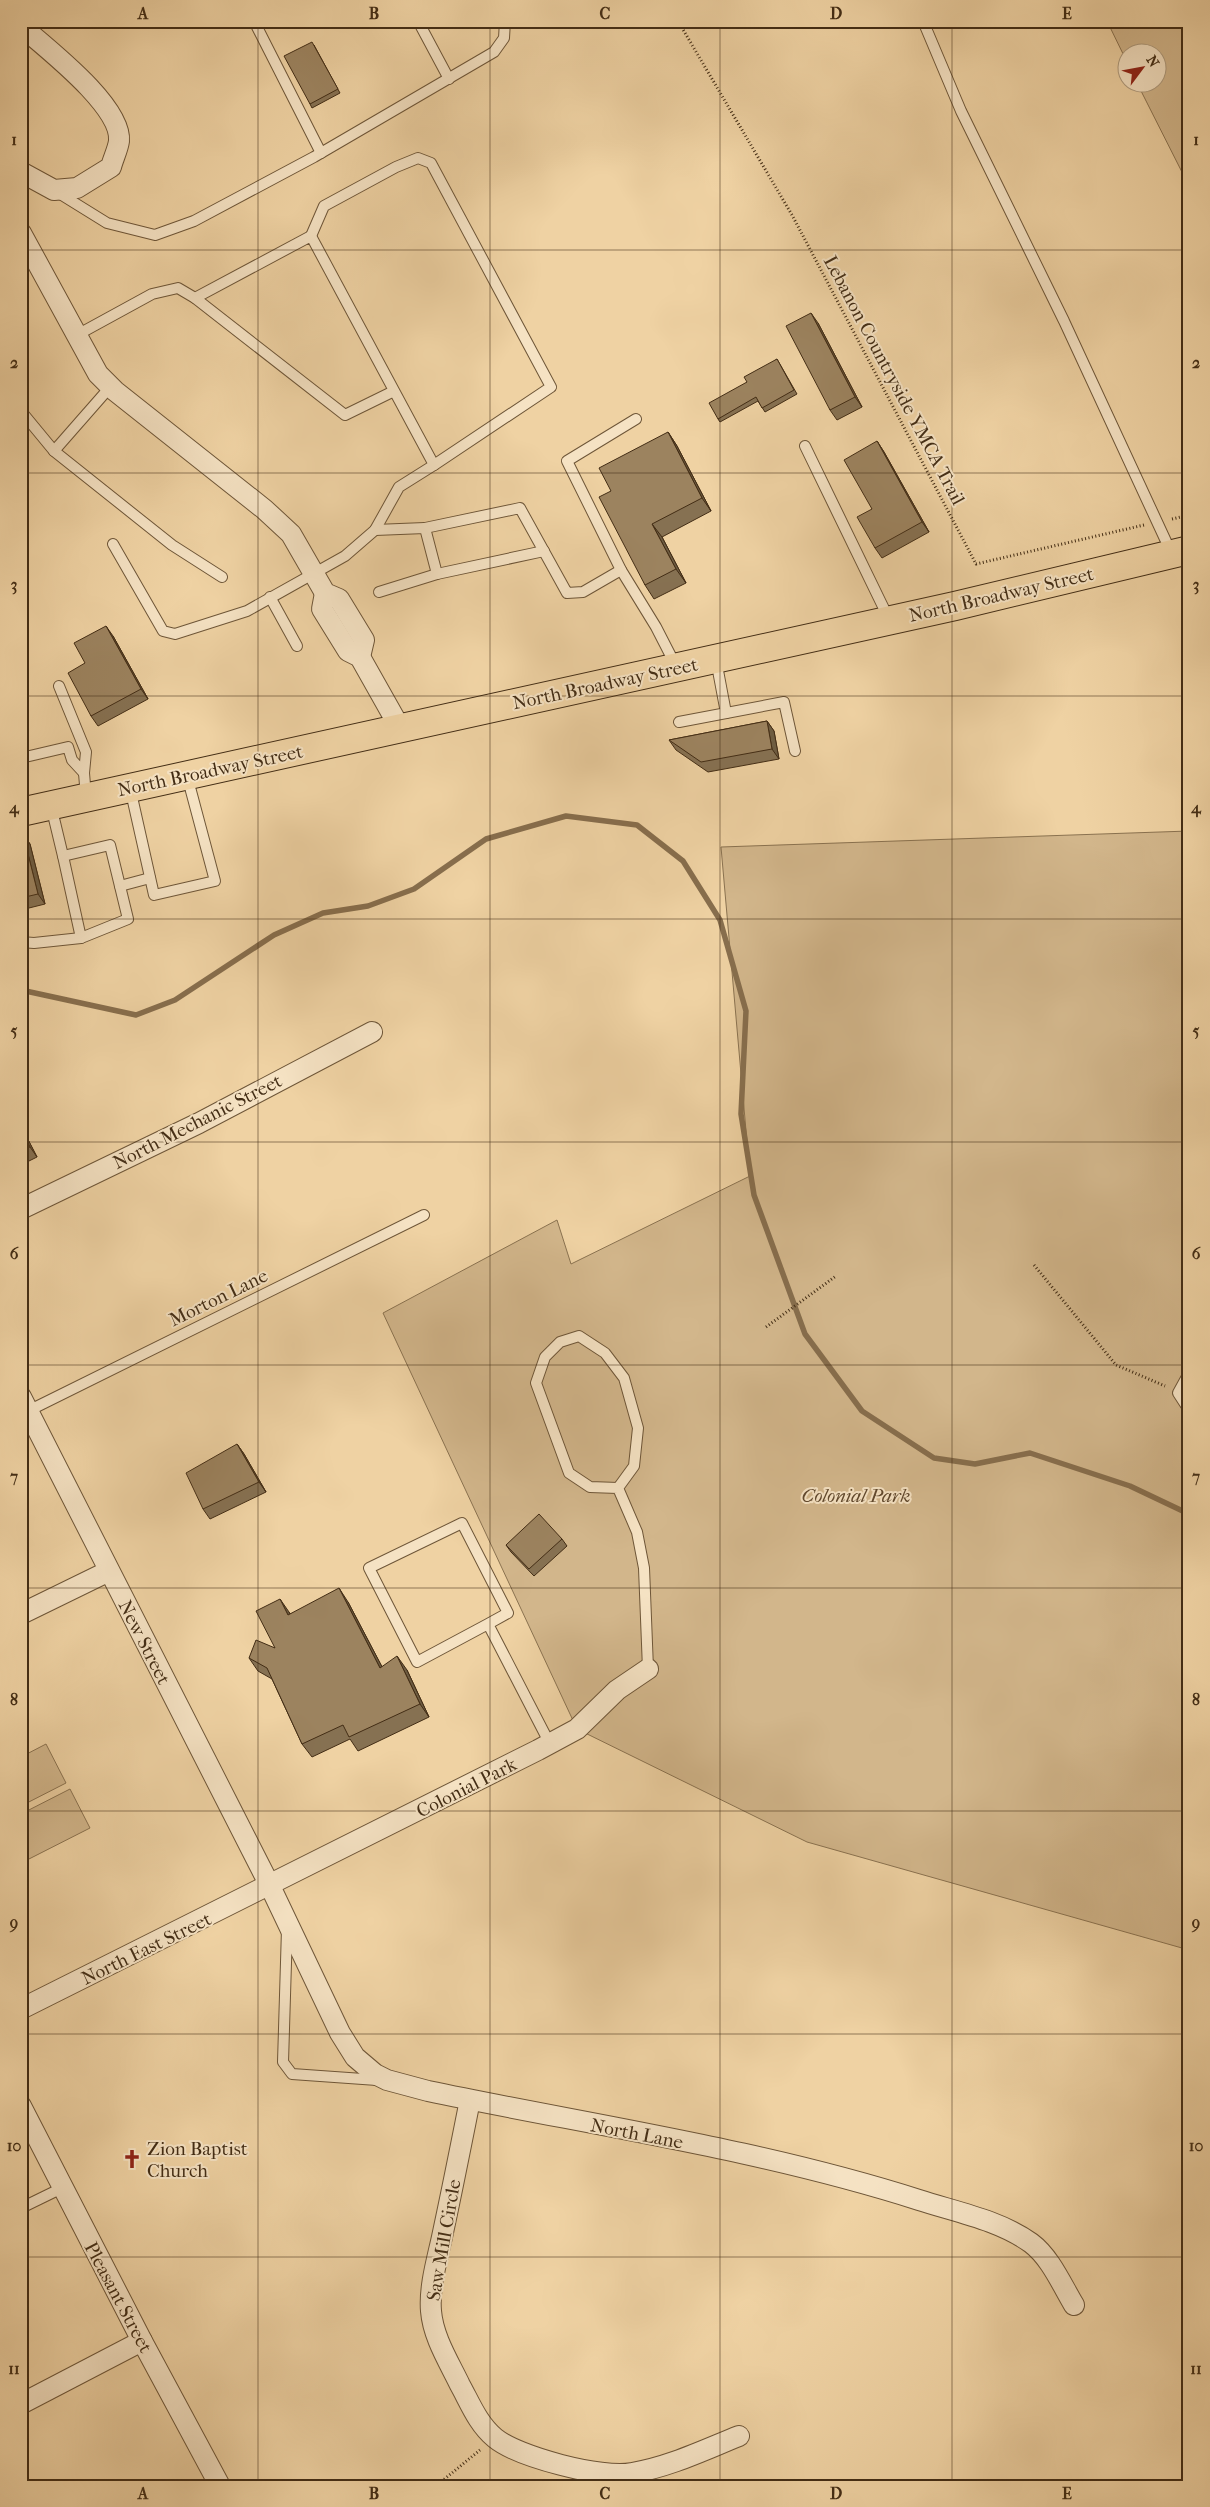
<svg xmlns="http://www.w3.org/2000/svg" width="1210" height="2507" font-family="'IM FELL French Canon',serif">
  <style>
    .green { fill: #d2b68b; stroke: #8a7250 }
    .lines { fill: none; stroke-linecap: round; stroke-linejoin: round }
    .stream { stroke: #876e4d; stroke-width: 5.5 }
    .lane-casing { stroke: #6e5638; stroke-width: 12 }
    .street-casing { stroke: #6e5638; stroke-width: 22 }
    .primary-casing { stroke: #432d15; stroke-width: 30 }
    .path { stroke: #432d15; stroke-width: 3; stroke-dasharray: 1 2.5; stroke-linecap: butt }
    .lane { stroke: #f5e2c3; stroke-width: 10 }
    .street { stroke: #f5e2c3; stroke-width: 20 }
    .primary { stroke: #efd2a3; stroke-width: 28 }
    .wall { fill: #867152; stroke: #432d15 }
    .shaded-wall { fill: #6d5c42; stroke: #432d15 }
    .building { fill: #9c835f; stroke: #432d15 }
    .grid { fill: none; stroke: #432d15; stroke-width: 1; stroke-opacity: 0.55 }
    .labels { text-anchor: middle; stroke-width: 4; stroke-linejoin: round; paint-order: stroke }
    .street-label { font-size: 19px; fill: #432d15; stroke: #f5e2c3 }
    .park-label { font-size: 19px; font-style: italic; fill: #60482d; stroke: #f5e2c3 }
    .poi-label { font-size: 19px; fill: #432d15; stroke: #f5e2c3; text-anchor: start }
    .neatline { fill: none; stroke: #432d15; stroke-width: 2 }
    .grid-label { font-size: 16px; text-anchor: middle; font-weight: bold; fill: #432d15 }
  </style>
  <rect width="100%" height="100%" fill="#efd2a3"/>
  <filter id="stains"><feTurbulence type="fractalNoise" baseFrequency=".004" numOctaves="4"/><feColorMatrix values="0 0 0 0 .2 0 0 0 0 .09 0 0 0 0 .02 0 0 0 .5 -.17"/></filter>
  <radialGradient id="worn" r=".72"><stop offset=".6" stop-color="#630" stop-opacity="0"/><stop offset="1" stop-color="#630" stop-opacity=".3"/></radialGradient>
  <g class="green">
    <polygon points="1107,21 1189,21 1189,186 1137,83 1158,82 1158,52 1128,52 1127,62"/>
    <polygon points="1189,831 1189,1950 807,1842 577,1729 383,1313 557,1220 571,1264 750,1176 721,847"/>
    <polygon points="46,1744 66,1783 21,1806 21,1757"/>
    <polygon points="70,1789 90,1828 27,1860 21,1848 21,1814"/>
  </g>
  <g class="lines">
    <polyline class="stream" points="21,990 136,1015 175,1000 274,935 323,913 368,906 414,889 486,839 566,816 637,825 683,861 720,920 746,1011 741,1114 754,1195 805,1334 862,1411 934,1458 975,1464 1030,1453 1130,1486 1189,1514"/>
    <g class="lane-casing">
      <g id="lane">
        <polyline points="254,21 321,153"/>
        <polyline points="418,21 449,79"/>
        <polyline points="923,21 961,111 1064,321 1171,552"/>
        <polyline points="57,192 107,223 155,235 194,221 314,157 494,52 504,38 505,21"/>
        <polyline points="311,236 324,206 396,167 418,158 431,163 551,387 434,465"/>
        <polyline points="77,335 152,294 178,288 195,298"/>
        <polyline points="21,411 54,451 172,545 222,577"/>
        <polyline points="636,419 567,461 621,570 656,627 676,666"/>
        <polyline points="805,446 889,619"/>
        <polyline points="54,451 111,386"/>
        <polyline points="425,528 520,508 567,593 583,592 621,570"/>
        <polyline points="375,530 425,528 437,574 379,592"/>
        <polyline points="113,544 163,631 175,634 247,611 345,556 375,530 399,487 434,465 311,236 195,298 345,415 394,391"/>
        <polyline points="437,574 544,551"/>
        <polyline points="270,597 297,646"/>
        <polyline points="716,660 726,713"/>
        <polyline points="59,686 86,752 84,773 86,797"/>
        <polyline points="679,722 784,702 795,751"/>
        <polyline points="21,758 68,747 72,760 84,773"/>
        <polyline points="130,788 154,895 215,881 187,776"/>
        <polyline points="51,806 63,856"/>
        <polygon points="110,845 128,919 81,938 63,856"/>
        <polyline points="120,886 150,878"/>
        <polyline points="21,942 34,943 81,938"/>
        <polyline points="1189,1373 1178,1393 1189,1410"/>
        <polyline points="26,1412 424,1215"/>
        <polyline points="618,1488 590,1487 569,1473 536,1383 545,1357 560,1342 579,1336 605,1353 624,1378 638,1428 634,1466 618,1488 637,1532 644,1568 648,1669"/>
        <polyline points="488,1624 508,1613 462,1523 369,1568 417,1662 488,1624 550,1744"/>
        <polyline points="287,1929 283,2062 292,2074 377,2080"/>
        <polyline points="21,2208 62,2188"/>
      </g>
    </g>
    <g class="street-casing">
      <g id="street">
        <path d="M 21,26 C 46,48 122,106 119,141 C 118,149 113,159 111,167 L 77,188 L 54,190 L 21,172"/>
        <polyline points="21,233 98,374 115,391 264,509 291,534 325,593 339,599 364,640 360,657"/>
        <polyline points="325,593 322,609 348,651 360,657 400,728"/>
        <polyline points="21,1209 199,1123 372,1032"/>
        <path d="M 21,1397 L 270,1886 L 340,2033 L 355,2057 L 375,2074 L 387,2080 L 428,2091 C 591,2125 759,2149 919,2200 C 956,2212 999,2220 1031,2243 C 1050,2257 1062,2285 1074,2305"/>
        <polyline points="21,1614 109,1571"/>
        <polyline points="21,2009 538,1750 577,1729 617,1690 648,1669"/>
        <path d="M 470,2100 C 461,2145 452,2191 442,2237 C 437,2260 429,2287 431,2311 C 433,2337 449,2362 460,2385 C 470,2403 478,2424 495,2438 C 518,2457 602,2479 632,2473 C 669,2467 704,2450 739,2436"/>
        <polyline points="21,2106 142,2341 220,2486"/>
        <polyline points="21,2404 142,2341"/>
      </g>
    </g>
    <g class="primary-casing">
      <polyline id="primary" points="21,812 955,606 1189,550"/>
    </g>
    <g class="path">
      <polyline points="678,21 792,215 976,564 1144,525"/>
      <polyline points="1172,519 1189,515"/>
      <polyline points="1034,1265 1116,1365 1165,1386"/>
      <polyline points="766,1327 836,1276"/>
      <polyline points="436,2486 480,2450"/>
    </g>
    <use href="#lane" class="lane"/>
    <use href="#street" class="street"/>
    <use href="#primary" class="primary"/>
  </g>
  <g class="wall">
    <polygon points="314,45 340,93 312,108 310,104"/>
    <polygon points="818,323 862,407 837,420 830,410"/>
    <polygon points="777,359 797,394 765,412 758,401 720,422 718,419 747,382"/>
    <polygon points="668,432 677,446 711,511 662,537 686,583 654,599 645,585 611,491"/>
    <polygon points="877,441 884,452 929,532 882,558 875,548 872,509"/>
    <polygon points="113,636 148,699 98,726 91,716 85,663"/>
    <polygon points="767,721 774,731 779,759 708,772 676,750 669,740"/>
    <polygon points="21,834 23,834 30,844 45,904 21,910"/>
    <polygon points="21,1126 37,1157 21,1165"/>
    <polygon points="237,1444 244,1454 266,1492 210,1519 203,1509"/>
    <polygon points="562,1539 567,1546 534,1576 511,1552 506,1545"/>
    <polygon points="348,1602 382,1667 407,1670 429,1717 358,1751 350,1739 312,1757 302,1744 272,1679 258,1671 249,1658 275,1648 289,1612 290,1614"/>
  </g>
  <g class="shaded-wall">
    <polygon points="811,313 818,323 862,407 855,397"/>
    <polygon points="668,432 677,446 711,511 702,498"/>
    <polygon points="877,441 884,452 929,532 922,522"/>
    <polygon points="652,524 662,537 686,583 676,569"/>
    <polygon points="106,626 113,636 148,699 141,689"/>
    <polygon points="767,721 774,731 779,759 772,749"/>
    <polygon points="23,834 30,844 45,904 38,894"/>
    <polygon points="21,1126 37,1157 30,1147 21,1130"/>
    <polygon points="237,1444 244,1454 266,1492 259,1482"/>
    <polygon points="339,1588 348,1602 390,1682 380,1668"/>
    <polygon points="280,1599 289,1612 297,1628 288,1615"/>
    <polygon points="397,1656 407,1670 429,1717 420,1704"/>
  </g>
  <g class="building">
    <polygon points="312,42 338,89 310,104 284,56"/>
    <polygon points="811,313 855,397 830,410 786,326"/>
    <polygon points="777,359 794,390 762,408 756,397 718,419 709,403 747,382 744,377"/>
    <polygon points="668,432 702,498 652,524 676,569 645,585 599,497 611,491 599,468"/>
    <polygon points="877,441 922,522 875,548 857,517 872,509 844,460"/>
    <polygon points="106,626 141,689 91,716 68,673 85,663 74,643"/>
    <polygon points="767,721 772,749 701,762 669,740"/>
    <polygon points="21,834 23,834 38,894 21,898"/>
    <polygon points="21,1130 30,1147 21,1151"/>
    <polygon points="237,1444 259,1482 203,1509 186,1473"/>
    <polygon points="539,1514 562,1539 529,1569 506,1545"/>
    <polygon points="339,1588 380,1668 397,1656 420,1704 349,1737 343,1725 302,1744 267,1668 249,1658 256,1640 275,1648 256,1611 280,1599 288,1615"/>
  </g>
  <path class="grid" d="M 258,21 L 258,2486M 490,21 L 490,2486M 720,21 L 720,2486M 952,21 L 952,2486M 21,250 L 1189,250M 21,473 L 1189,473M 21,696 L 1189,696M 21,919 L 1189,919M 21,1142 L 1189,1142M 21,1365 L 1189,1365M 21,1588 L 1189,1588M 21,1811 L 1189,1811M 21,2034 L 1189,2034M 21,2257 L 1189,2257"/>
  <defs>
    <g id="church-bare" transform="scale(1.5)"><path d="M-1.2-6h2.4v3.5h3.3v2.4h-3.3V6h-2.4V-.1h-3.3v-2.4h3.3Z" fill="#8f2418" stroke="#f5e2c3" stroke-width="2.5" paint-order="stroke"/></g>
  </defs>
  <g fill-rule="evenodd">
    <use href="#church-bare" x="132" y="2159"/>
  </g>
  <g class="labels">
    <g class="street-label">
      <text transform="translate(895 380) rotate(62)" y="7">Lebanon Countryside YMCA Trail</text>
      <text transform="translate(1001 594) rotate(-13)" y="7">North Broadway Street</text>
      <text transform="translate(605 683) rotate(-12)" y="7">North Broadway Street</text>
      <text transform="translate(210 770) rotate(-12)" y="7">North Broadway Street</text>
      <text transform="translate(197 1121) rotate(-27)" y="7">North Mechanic Street</text>
      <text transform="translate(218 1297) rotate(-26)" y="7">Morton Lane</text>
      <text transform="translate(145 1642) rotate(63)" y="7">New Street</text>
      <text transform="translate(466 1787) rotate(-27)" y="7">Colonial Park</text>
      <text transform="translate(146 1948) rotate(-26)" y="7">North East Street</text>
      <text transform="translate(637 2133) rotate(11)" y="7">North Lane</text>
      <text transform="translate(443 2240) rotate(-80)" y="7">Saw Mill Circle</text>
      <text transform="translate(119 2297) rotate(62)" y="7">Pleasant Street</text>
    </g>
    <g class="park-label">
      <text x="856" y="1502">Colonial Park</text>
    </g>
    <g class="poi-label">
      <text x="147" y="2155">Zion Baptist<tspan x="147" dy="22">Church</tspan></text>
    </g>
  </g>
  <rect width="1210" height="2507" fill="none" stroke="#efd2a3" stroke-width="55"/>
  <g transform="translate(1142 68) rotate(58)"><circle r="24" fill="#f5e2c3" stroke="#ae9a7d"/>
  <path d="M0-4L9 19L0 12L-9 19Z" fill="#8f2418"/>
  <text y="-8" font-size="14" font-weight="bold" text-anchor="middle" fill="#432d15">N</text>
  </g>
  <rect x="28" y="28" width="1154" height="2452" class="neatline"/>
  <g class="grid-label">
    <text x="143" y="19">A</text>
    <text x="374" y="19">B</text>
    <text x="605" y="19">C</text>
    <text x="836" y="19">D</text>
    <text x="1067" y="19">E</text>
    <text x="14" y="145">1</text>
    <text x="1196" y="145">1</text>
    <text x="14" y="368">2</text>
    <text x="1196" y="368">2</text>
    <text x="14" y="590">3</text>
    <text x="1196" y="590">3</text>
    <text x="14" y="813">4</text>
    <text x="1196" y="813">4</text>
    <text x="14" y="1036">5</text>
    <text x="1196" y="1036">5</text>
    <text x="14" y="1259">6</text>
    <text x="1196" y="1259">6</text>
    <text x="14" y="1482">7</text>
    <text x="1196" y="1482">7</text>
    <text x="14" y="1705">8</text>
    <text x="1196" y="1705">8</text>
    <text x="14" y="1928">9</text>
    <text x="1196" y="1928">9</text>
    <text x="14" y="2151">10</text>
    <text x="1196" y="2151">10</text>
    <text x="14" y="2374">11</text>
    <text x="1196" y="2374">11</text>
    <text x="143" y="2499">A</text>
    <text x="374" y="2499">B</text>
    <text x="605" y="2499">C</text>
    <text x="836" y="2499">D</text>
    <text x="1067" y="2499">E</text>
  </g>
  <rect width="100%" height="100%" filter="url(#stains)"/>
  <rect width="100%" height="100%" fill="url(#worn)"/>
</svg>
